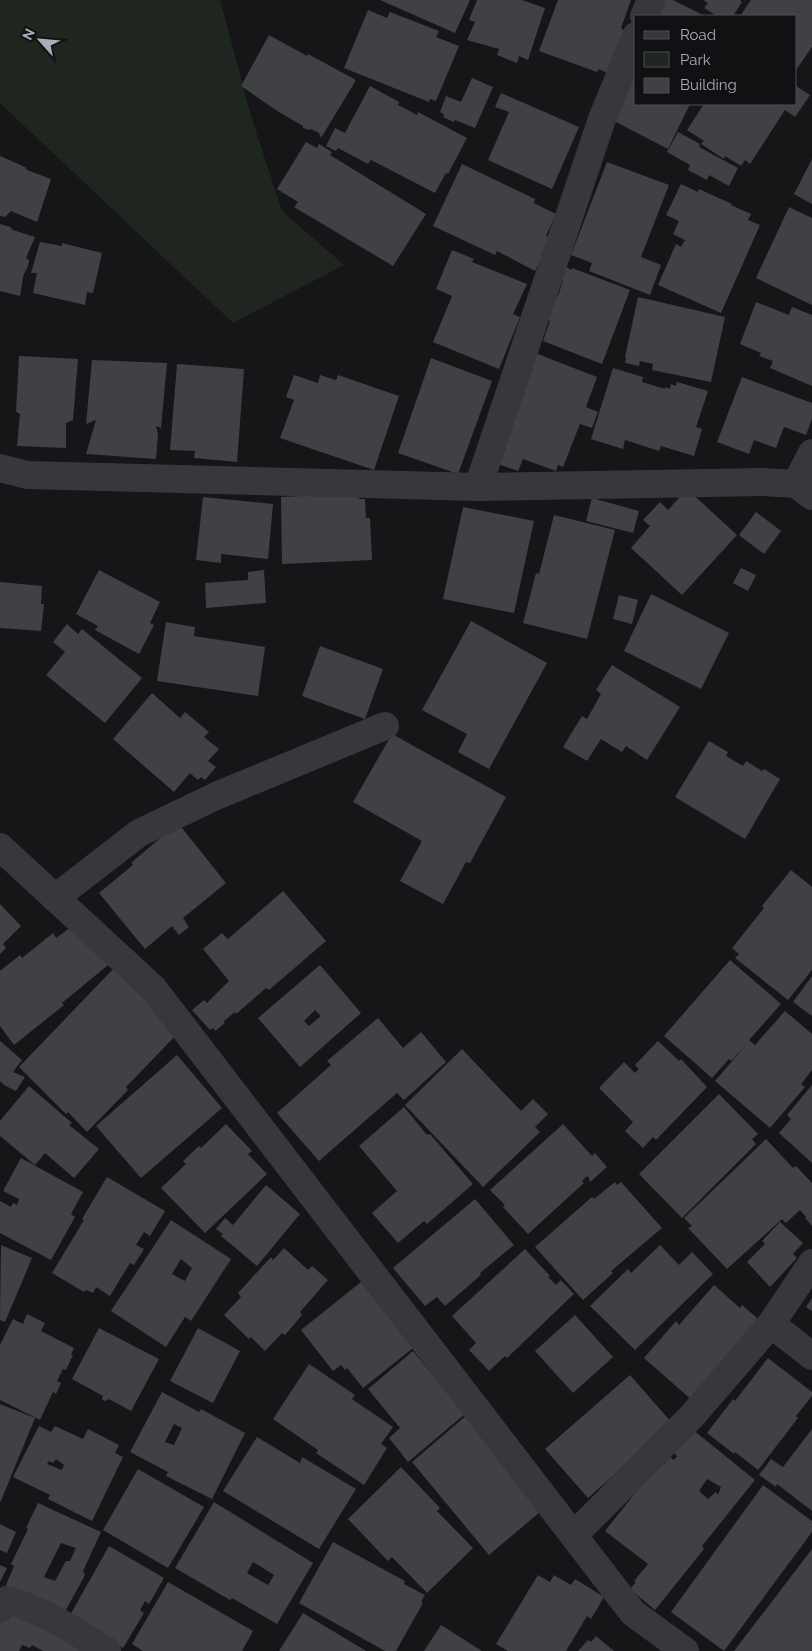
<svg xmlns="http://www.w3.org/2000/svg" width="812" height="1651" font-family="Raleway,sans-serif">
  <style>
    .green { fill: #1e261f }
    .building { fill: #404145; fill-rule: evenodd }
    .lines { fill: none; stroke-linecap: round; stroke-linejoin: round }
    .street { stroke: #37383d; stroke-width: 28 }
  </style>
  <rect width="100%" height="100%" fill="#161618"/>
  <polygon class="green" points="0,0 220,0 252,119 282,211 344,265 233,323 0,103"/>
  <g class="building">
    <polygon points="380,0 470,0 455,33"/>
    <polygon points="477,0 522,0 545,8 528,60 519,56 517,63 497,55 499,49 467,40 475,22 469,20"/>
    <polygon points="558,0 631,0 621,28 625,31 607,73 599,69 597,72 539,51"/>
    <polygon points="665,0 673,0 705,16 658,16"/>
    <polygon points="703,0 740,0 742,2 733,16 717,16 704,8 708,3"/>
    <polygon points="751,0 812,0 812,47 796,70 796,16 740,16"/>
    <polygon points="368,10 387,18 390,12 439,31 436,37 459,46 436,101 430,99 429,102 344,68"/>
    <polygon points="269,35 307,56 308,54 356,80 321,138 319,133 311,129 309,130 303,128 303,126 279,112 241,86"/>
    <polygon points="636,60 636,104 690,104 668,149 612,120"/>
    <polygon points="472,78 493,87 475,128 455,120 454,122 443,117 444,114 440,112 446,96 461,102"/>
    <polygon points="370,86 399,102 398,105 417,115 418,112 467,138 448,174 446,173 435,193 371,160 368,164 338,148 336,151 326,146 335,128 345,133"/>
    <polygon points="796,86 810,95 795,117 785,110 750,164 745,160 741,166 725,156 724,159 701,144 704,141 687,130 704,104 796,104"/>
    <polygon points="501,93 579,127 552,189 488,160 509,112 495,107"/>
    <polygon points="678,132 700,144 699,147 738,168 729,186 709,175 707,180 688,170 690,165 667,152"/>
    <polygon points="306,142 317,148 319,144 332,152 330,155 426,214 393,266 294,207 298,202 277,189"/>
    <polygon points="0,156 25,167 27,170 51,179 37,222 11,211 5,217 0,216"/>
    <polygon points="812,159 812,204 794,194"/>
    <polygon points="607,162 669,185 641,257 661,265 650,295 589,271 592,263 571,255"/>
    <polygon points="462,164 535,199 534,203 556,214 546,236 551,238 535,271 497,251 495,255 433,226"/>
    <polygon points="681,184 698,192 699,189 732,204 731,205 751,214 748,220 760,225 721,313 658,285 676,244 681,247 685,240 673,234 679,221 666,215"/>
    <polygon points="789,207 812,218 812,305 756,278"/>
    <polygon points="0,224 10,227 13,230 35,237 26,258 29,260 29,263 23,277 20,296 0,291"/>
    <polygon points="40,242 62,246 62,243 102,253 93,293 87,292 85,305 33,293 37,273 31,273"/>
    <polygon points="452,250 474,259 472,262 527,284 513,314 520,317 499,369 433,342 452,296 436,289"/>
    <polygon points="564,266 572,270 572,268 630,290 602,364 543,341 550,321 545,319 554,295 558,296 563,281 559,278"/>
    <polygon points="638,297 725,317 711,382 652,370 653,364 640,361 639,366 625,363 626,358 625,357"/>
    <polygon points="756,302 789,315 792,307 812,315 812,386 770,368 773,361 759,356 761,353 740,344"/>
    <polygon points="530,351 597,377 586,407 598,412 592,428 580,424 563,467 558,465 556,471 523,459 518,471 495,463 502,456 506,448 495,444"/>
    <polygon points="19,356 78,359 73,420 66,423 66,448 17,446 20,414 16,412"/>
    <polygon points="431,358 492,381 458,474 398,453"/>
    <polygon points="92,360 167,363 161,428 156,426 158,434 156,459 86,454 96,420 86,424"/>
    <polygon points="177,364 244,369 237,462 194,458 195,451 170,450"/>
    <polygon points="613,368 643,377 642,382 665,389 665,387 670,389 671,384 676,386 677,382 708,391 696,427 702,429 694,456 661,446 659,451 625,440 623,449 591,439"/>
    <polygon points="294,375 318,383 320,375 336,380 338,375 399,396 374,470 280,438 294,400 286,397"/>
    <polygon points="742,377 812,403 812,419 806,435 784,427 776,448 754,440 749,454 717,442"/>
    <polygon points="687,489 737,535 682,595 631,548 650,526 643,520 660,502 668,510"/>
    <polygon points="360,493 359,499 365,499 366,518 370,518 372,560 282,564 281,497"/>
    <polygon points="203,497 273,504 268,559 221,554 221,563 196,560"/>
    <polygon points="592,498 639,511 633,533 586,521"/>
    <polygon points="463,507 534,521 514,613 443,599"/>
    <polygon points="756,512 781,531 764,554 739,535"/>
    <polygon points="554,515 615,530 587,639 523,623 536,573 539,574"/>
    <polygon points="741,568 756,575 748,591 733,583"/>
    <polygon points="99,570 160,602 150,623 154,625 139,654 95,630 98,626 76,614"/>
    <polygon points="264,570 266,603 206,608 205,583 248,580 248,572"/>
    <polygon points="0,582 42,586 41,604 44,604 41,631 0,628"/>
    <polygon points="651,594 729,633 701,689 624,651"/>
    <polygon points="619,595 638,600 632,624 613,619"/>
    <polygon points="471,621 547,663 489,769 458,752 467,734 422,710"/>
    <polygon points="166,622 195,627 194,636 265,647 258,696 157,681"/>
    <polygon points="67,624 78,634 82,629 142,678 105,723 46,675 65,652 53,642"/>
    <polygon points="320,646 383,669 365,719 302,696"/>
    <polygon points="612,665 680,707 647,760 626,746 622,752 601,739 587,761 563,747 582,716 587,719 601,694 596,690"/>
    <polygon points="152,693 180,718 185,712 209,732 204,737 219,749 208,761 216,767 205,780 201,777 198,780 190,773 174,792 113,739"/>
    <polygon points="392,734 506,797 470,863 466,862 443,904 400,881 422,841 353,802"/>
    <polygon points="709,741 728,752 726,756 743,766 746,761 762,771 764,769 780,779 745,839 675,797"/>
    <polygon points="178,823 226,883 183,918 189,927 179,935 172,926 145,949 99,893 133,865 131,863"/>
    <polygon points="791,870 812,887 812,970 788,1000 735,958 739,954 732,948 764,908 762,906"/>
    <polygon points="283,891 326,941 269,990 266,988 236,1014 235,1012 223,1022 225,1023 215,1031 213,1028 210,1030 192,1010 204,1000 207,1003 229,981 203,949 222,933 228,939"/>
    <polygon points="0,904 21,926 3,944 6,948 0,954"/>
    <polygon points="75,924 108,965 62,1003 64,1005 14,1045 0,1026 0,971 20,955 22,958 53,933 56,938"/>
    <polygon points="730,960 781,1004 749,1040 755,1045 785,1011 812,1034 812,1070 801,1084 805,1087 770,1128 715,1081 745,1046 731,1061 729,1059 712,1078 664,1036"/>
    <path d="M 320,965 L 361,1013 L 300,1067 L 258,1018 ZM 315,1010 L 321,1016 L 309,1026 L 304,1021 Z"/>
    <polygon points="116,966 181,1030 126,1087 128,1090 87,1132 68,1112 66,1114 19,1067"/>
    <polygon points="812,976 812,1016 793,1002"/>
    <polygon points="378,1018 403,1048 421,1032 446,1062 404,1100 397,1093 319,1161 277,1113 331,1065 327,1061"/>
    <polygon points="0,1041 22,1060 13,1072 25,1077 16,1091 4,1085 0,1081"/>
    <polygon points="658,1041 679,1061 681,1059 707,1087 656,1140 653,1137 643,1148 625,1131 633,1122 599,1088 624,1062 635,1073 639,1069 635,1065"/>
    <polygon points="462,1049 521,1111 533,1099 548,1114 535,1127 540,1132 483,1187 405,1105"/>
    <polygon points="177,1055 222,1108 141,1178 96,1126"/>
    <polygon points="812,1085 812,1163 779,1133 791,1119 787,1115"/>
    <polygon points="29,1086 72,1123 69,1125 99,1149 74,1178 45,1153 35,1165 0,1136 0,1121"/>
    <polygon points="719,1094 758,1134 752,1139 756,1144 682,1218 639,1174"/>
    <polygon points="404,1107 427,1135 430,1134 473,1184 427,1224 424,1221 398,1243 372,1213 397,1191 359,1146"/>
    <polygon points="226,1124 252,1151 248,1154 267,1174 205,1233 161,1188 186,1164 183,1161 199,1146 201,1148"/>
    <polygon points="563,1124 592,1156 595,1153 607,1167 590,1182 589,1180 590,1179 587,1176 582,1181 584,1183 528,1234 503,1207 505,1205 490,1190"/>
    <polygon points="766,1139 793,1168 796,1166 812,1183 812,1226 805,1218 806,1217 800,1210 786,1223 782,1219 780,1221 727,1269 688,1228 692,1226 684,1218"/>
    <polygon points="21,1158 83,1192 71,1214 75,1217 51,1260 0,1233 0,1201 11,1207 13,1203 17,1205 19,1199 3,1191"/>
    <polygon points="107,1177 165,1211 150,1236 144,1232 136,1245 144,1249 134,1265 130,1263 110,1296 96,1287 93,1293 86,1290 84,1292 52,1273 84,1220 82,1219"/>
    <polygon points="615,1182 617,1185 621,1182 662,1228 611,1271 613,1273 583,1300 535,1247 592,1197 594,1199"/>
    <polygon points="266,1185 300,1214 257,1266 221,1236 223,1234 216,1229 225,1218 233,1225"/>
    <polygon points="475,1199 514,1245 480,1273 481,1275 445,1306 437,1297 425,1306 393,1268"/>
    <path d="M 171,1220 L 231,1259 L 191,1321 L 185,1317 L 166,1347 L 111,1311 ZM 181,1259 L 192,1268 L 185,1281 L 172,1274 Z"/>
    <polygon points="780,1222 803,1243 793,1254 797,1258 770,1287 747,1262 765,1244 762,1241"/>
    <polygon points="1,1245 32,1258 5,1322 0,1320"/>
    <polygon points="660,1245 679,1265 692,1252 713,1274 635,1350 590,1306 628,1269 631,1273"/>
    <polygon points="284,1248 308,1270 312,1266 328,1280 300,1312 302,1315 285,1335 282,1333 265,1351 251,1337 249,1339 224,1315 241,1297 238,1293 271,1257 273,1260"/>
    <polygon points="525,1249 550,1276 548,1277 556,1285 561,1280 574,1294 507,1358 505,1356 489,1371 469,1350 476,1343 452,1316"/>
    <polygon points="361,1282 413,1348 363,1388 347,1368 345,1370 341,1365 333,1371 301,1330"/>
    <polygon points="714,1285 740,1308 742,1305 763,1323 694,1402 644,1358 676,1321 679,1325"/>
    <polygon points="812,1298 812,1311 806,1307"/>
    <polygon points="27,1314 45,1323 41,1331 74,1348 71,1355 73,1355 66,1370 63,1369 57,1381 61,1383 56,1394 53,1392 40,1420 0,1400 0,1345 13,1319 23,1324"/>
    <polygon points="575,1315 613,1357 573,1393 535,1351"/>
    <polygon points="99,1328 159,1359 131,1411 109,1399 106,1401 102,1400 103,1396 72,1379"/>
    <polygon points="198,1328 240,1351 213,1403 170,1381"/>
    <polygon points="413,1351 465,1414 408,1462 389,1438 400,1428 368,1389"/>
    <polygon points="768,1358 812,1392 812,1396 796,1416 798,1418 758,1470 735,1452 734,1454 707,1433 733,1399 735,1401"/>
    <polygon points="309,1364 355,1395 352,1399 393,1427 381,1444 387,1448 364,1485 316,1453 318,1450 273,1419"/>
    <polygon points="630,1375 672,1423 588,1498 545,1449"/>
    <path d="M 162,1392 L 199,1412 L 201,1409 L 245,1433 L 212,1499 L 166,1476 L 168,1472 L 130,1452 ZM 174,1424 L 182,1428 L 174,1445 L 165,1442 Z"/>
    <polygon points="0,1404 35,1418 0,1503"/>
    <polygon points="468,1414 546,1507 489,1555 412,1462"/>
    <path d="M 39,1426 L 51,1432 L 55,1426 L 83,1439 L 88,1429 L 119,1445 L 115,1453 L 123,1457 L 92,1521 L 48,1499 L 50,1495 L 13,1477 ZM 56,1459 L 64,1465 L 62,1470 L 47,1464 L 49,1461 L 53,1463 Z"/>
    <path d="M 692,1429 L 755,1480 L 702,1546 L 704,1549 L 655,1610 L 630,1589 L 636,1582 L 634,1581 L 648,1564 L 605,1531 L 660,1462 L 664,1464 L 670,1457 L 674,1460 L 677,1456 L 673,1452 ZM 707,1479 L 721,1487 L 718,1495 L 716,1492 L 708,1499 L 699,1491 Z"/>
    <polygon points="812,1429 812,1511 777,1484 776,1487 759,1475 771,1459 783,1467"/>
    <polygon points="257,1437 300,1463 302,1457 356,1489 319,1549 223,1491"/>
    <polygon points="401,1467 440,1508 437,1511 473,1548 427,1593 392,1557 388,1561 348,1519"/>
    <polygon points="138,1469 204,1507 168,1568 103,1530"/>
    <polygon points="763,1485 812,1521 812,1532 724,1651 671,1612"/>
    <path d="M 214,1502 L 313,1563 L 277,1624 L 232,1598 L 230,1600 L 175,1568 ZM 253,1562 L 274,1575 L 268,1585 L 247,1573 Z"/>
    <path d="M 38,1503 L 101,1532 L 83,1571 L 85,1575 L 62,1617 L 4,1590 L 14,1566 L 11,1564 L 28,1529 L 26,1528 ZM 61,1543 L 76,1548 L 70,1561 L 66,1561 L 55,1581 L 44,1577 Z"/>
    <polygon points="0,1524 16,1532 7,1553 0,1550"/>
    <polygon points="333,1542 405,1581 404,1584 425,1595 421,1602 423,1603 396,1651 385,1651 299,1603"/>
    <polygon points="109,1546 164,1578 149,1604 145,1601 140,1610 144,1613 123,1648 69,1617"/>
    <polygon points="812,1549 812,1651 734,1651"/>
    <polygon points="0,1565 7,1568 0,1582"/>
    <polygon points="538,1575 550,1582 554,1575 571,1585 575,1579 604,1597 591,1619 587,1616 566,1651 508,1651 496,1644"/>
    <polygon points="168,1582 253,1631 242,1651 143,1651 132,1644"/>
    <polygon points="8,1606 83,1644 80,1651 43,1651 32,1645 30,1648 22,1645 19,1651 0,1651 0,1622"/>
    <polygon points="303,1613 366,1651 279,1651"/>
    <polygon points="441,1625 482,1651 424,1651"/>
    <polygon points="596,1636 614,1651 578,1651 588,1640 591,1642"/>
  </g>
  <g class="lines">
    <g class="street">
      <polyline points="644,16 651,0"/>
      <polyline points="0,468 27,475 478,487 763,482 796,484 812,496"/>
      <polyline points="796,484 812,453"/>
      <polyline points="478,487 602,119 636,36"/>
      <polyline points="0,847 153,988 633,1613 685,1651"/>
      <polyline points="55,898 139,833 216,796 385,726"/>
      <polyline points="771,1324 812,1356"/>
      <polyline points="574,1535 692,1416 771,1324 812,1263"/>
      <path d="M 0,1609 L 7,1600 C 43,1610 75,1631 107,1651"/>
    </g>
  </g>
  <rect x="634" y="15" width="162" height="90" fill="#111113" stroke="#4d4f55"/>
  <rect x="644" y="31" width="25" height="8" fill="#37383d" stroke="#4d4f55"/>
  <text x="680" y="40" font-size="15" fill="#a8adb8">Road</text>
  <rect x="644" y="52" width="25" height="15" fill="#1e261f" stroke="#4d4f55"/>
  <text x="680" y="65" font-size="15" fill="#a8adb8">Park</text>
  <rect x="644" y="78" width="25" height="15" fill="#404145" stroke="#4d4f55"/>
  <text x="680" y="90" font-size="15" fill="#a8adb8">Building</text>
  <g transform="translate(40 40) rotate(297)" stroke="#111113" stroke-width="4" paint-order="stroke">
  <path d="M0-4L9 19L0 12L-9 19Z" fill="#a8adb8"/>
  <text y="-8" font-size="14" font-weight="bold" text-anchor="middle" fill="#a8adb8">N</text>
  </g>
</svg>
